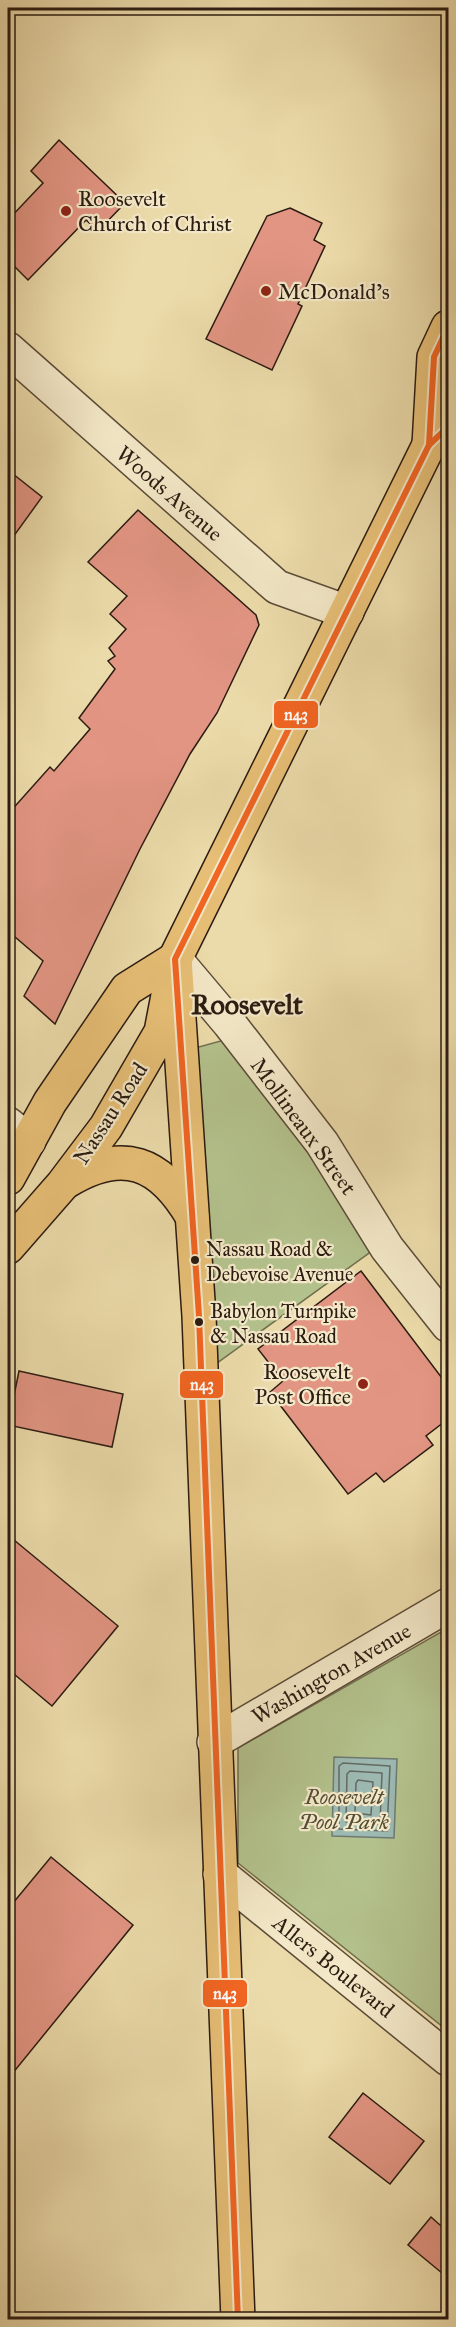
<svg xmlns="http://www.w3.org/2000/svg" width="456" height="2327" font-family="'IM FELL Great Primer',serif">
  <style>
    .green { fill: #b3c18c; stroke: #6f6e4e; stroke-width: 1.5 }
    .water { fill: #9cb9b2; stroke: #6f7a72; stroke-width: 1.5 }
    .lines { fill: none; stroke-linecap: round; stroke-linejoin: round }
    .shore { stroke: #646a62; stroke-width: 1.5 }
    .building { fill: #e29583; stroke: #2b1b11; stroke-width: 1.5 }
    .minor-casing { stroke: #5b4b37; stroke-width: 36 }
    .major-casing { stroke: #2b1b11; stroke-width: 36 }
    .minor { stroke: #f3e8c8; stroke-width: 33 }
    .major { stroke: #e6be75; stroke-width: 33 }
    .bus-1-casing { stroke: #f3e8c8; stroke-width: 10 }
    .bus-1 { stroke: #f26522; stroke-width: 6 }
    .poi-dot { fill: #8f2418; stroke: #f3e8c8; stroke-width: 2 }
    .bus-dot { fill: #2b1b11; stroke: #f3e8c8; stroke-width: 2 }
    .labels { text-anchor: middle; stroke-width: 4.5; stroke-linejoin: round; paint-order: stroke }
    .bus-label { font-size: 20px; fill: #2b1b11; stroke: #f3e8c8; text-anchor: start }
    .poi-label { font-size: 22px; fill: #2b1b11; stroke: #f3e8c8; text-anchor: start }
    .street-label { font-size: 22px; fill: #2b1b11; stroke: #f3e8c8 }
    .park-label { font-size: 22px; font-style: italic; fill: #544d36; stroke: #f3e8c8 }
    .district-label { font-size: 28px; font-weight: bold; fill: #2b1b11; stroke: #f3e8c8 }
    .line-badge { stroke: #f3e8c8; stroke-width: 2 }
    .badge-label { font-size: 16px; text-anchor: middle; font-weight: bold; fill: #fff }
  </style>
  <rect width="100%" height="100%" fill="#ecdbaa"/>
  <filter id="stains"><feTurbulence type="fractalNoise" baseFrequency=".00333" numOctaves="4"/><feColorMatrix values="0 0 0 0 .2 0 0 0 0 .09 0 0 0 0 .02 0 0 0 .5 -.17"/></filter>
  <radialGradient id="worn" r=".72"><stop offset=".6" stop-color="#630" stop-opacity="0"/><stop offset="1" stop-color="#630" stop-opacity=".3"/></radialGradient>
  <g class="green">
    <polygon points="224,1040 383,1243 217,1363 195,1048"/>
    <polygon points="448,1628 448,2031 238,1863 238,1748"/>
  </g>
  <polygon class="water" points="334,1757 397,1759 394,1838 332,1836"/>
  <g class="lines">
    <g class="shore">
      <polygon points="343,1763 390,1766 387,1831 339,1829 339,1766"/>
      <polygon points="350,1771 382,1773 380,1824 346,1822 347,1774"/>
      <polygon points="358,1780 373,1782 371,1815 355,1813 356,1783"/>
    </g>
  </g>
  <g class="building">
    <polygon points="59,140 125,203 98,231 86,220 28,280 8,260 8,220 43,183 31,171"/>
    <polygon points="290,208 322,223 314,240 325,246 298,304 302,306 272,370 206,339 267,216"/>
    <polygon points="8,470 42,497 8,544"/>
    <polygon points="138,510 256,615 259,625 217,713 190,754 140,849 55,1024 24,996 43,961 8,931 8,814 50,767 54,771 90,729 79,718 115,669 108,661 115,656 109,648 126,629 110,614 127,596 88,562"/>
    <polygon points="361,1271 448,1386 448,1419 426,1436 433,1445 384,1482 376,1473 348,1494 270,1392 283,1381 258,1349"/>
    <polygon points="19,1371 123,1394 112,1447 8,1425"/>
    <polygon points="8,1535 118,1626 52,1706 8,1669"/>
    <polygon points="51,1857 133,1925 8,2079 8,1909"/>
    <polygon points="363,2093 424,2141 390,2184 329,2137"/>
    <polygon points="431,2217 448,2232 448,2278 408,2245"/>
  </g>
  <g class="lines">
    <g class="minor-casing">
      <g id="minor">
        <polyline points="8,349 277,587 347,612"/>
        <polyline points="175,959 229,1023 322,1143 387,1248 448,1325"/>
        <polyline points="8,1124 29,1141"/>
        <polyline points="214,1742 448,1605"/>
        <polyline points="220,1874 448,2059"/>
      </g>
    </g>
    <g class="major-casing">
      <g id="major">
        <polyline points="429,445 434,357 448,327"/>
        <polyline points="175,959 199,1316 238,2320"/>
        <polyline points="8,1178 50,1102 127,989 175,959"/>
        <path d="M 67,1181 C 123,1147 160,1162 192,1216"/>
        <polyline points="8,1247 63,1184 106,1127 161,1032 175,959 429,445 448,427"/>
      </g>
    </g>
    <use href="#minor" class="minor"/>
    <use href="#major" class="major"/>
    <g class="bus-1-casing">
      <g id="bus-1">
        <polyline points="429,445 434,357 448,327"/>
        <polyline points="238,2320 199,1316 175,959 429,445 448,427"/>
      </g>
    </g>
    <use href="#bus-1" class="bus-1"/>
  </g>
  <g class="poi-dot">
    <circle cx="66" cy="211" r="6"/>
    <circle cx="266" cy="291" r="6"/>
    <circle cx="363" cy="1384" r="6"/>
  </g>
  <g class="bus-dot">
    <circle cx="195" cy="1260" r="5"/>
    <circle cx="199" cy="1322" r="5"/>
  </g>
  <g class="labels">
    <g class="bus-label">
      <text x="206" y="1256">Nassau Road &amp;<tspan x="206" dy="25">Debevoise Avenue</tspan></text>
      <text x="210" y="1318">Babylon Turnpike<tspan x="210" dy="25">&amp; Nassau Road</tspan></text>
    </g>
    <g class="poi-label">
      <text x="78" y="206">Roosevelt<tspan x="78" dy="25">Church of Christ</tspan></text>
      <text x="278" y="299">McDonald's</text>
      <text x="351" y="1379" text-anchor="end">Roosevelt<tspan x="351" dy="25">Post Office</tspan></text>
    </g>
    <g class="street-label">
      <text transform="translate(170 493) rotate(41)" y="8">Woods Avenue</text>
      <text transform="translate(110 1113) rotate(-57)" y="8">Nassau Road</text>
      <text transform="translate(304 1126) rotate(54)" y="8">Mollineaux Street</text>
      <text transform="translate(331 1673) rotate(-30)" y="8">Washington Avenue</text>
      <text transform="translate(334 1966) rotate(39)" y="8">Allers Boulevard</text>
    </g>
    <g class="park-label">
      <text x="344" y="1804">Roosevelt<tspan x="344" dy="25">Pool Park</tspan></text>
    </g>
    <g class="district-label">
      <text x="247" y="1014">Roosevelt</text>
    </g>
  </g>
  <g class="line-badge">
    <rect x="273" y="700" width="46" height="29" rx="6" fill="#f26522"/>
    <rect x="179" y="1370" width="45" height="29" rx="6" fill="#f26522"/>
    <rect x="202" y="1979" width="46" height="29" rx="6" fill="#f26522"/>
  </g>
  <g class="badge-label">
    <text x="296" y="720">n43</text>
    <text x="202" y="1390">n43</text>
    <text x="225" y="1999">n43</text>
  </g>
  <rect width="456" height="2327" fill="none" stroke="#ecdbaa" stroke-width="30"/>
  <rect x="9" y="9" width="438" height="2309" fill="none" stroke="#2b1b11" stroke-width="3"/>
  <rect x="15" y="15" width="426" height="2297" fill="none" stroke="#2b1b11" stroke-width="1.5"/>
  <rect width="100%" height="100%" filter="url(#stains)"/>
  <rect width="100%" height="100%" fill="url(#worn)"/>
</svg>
